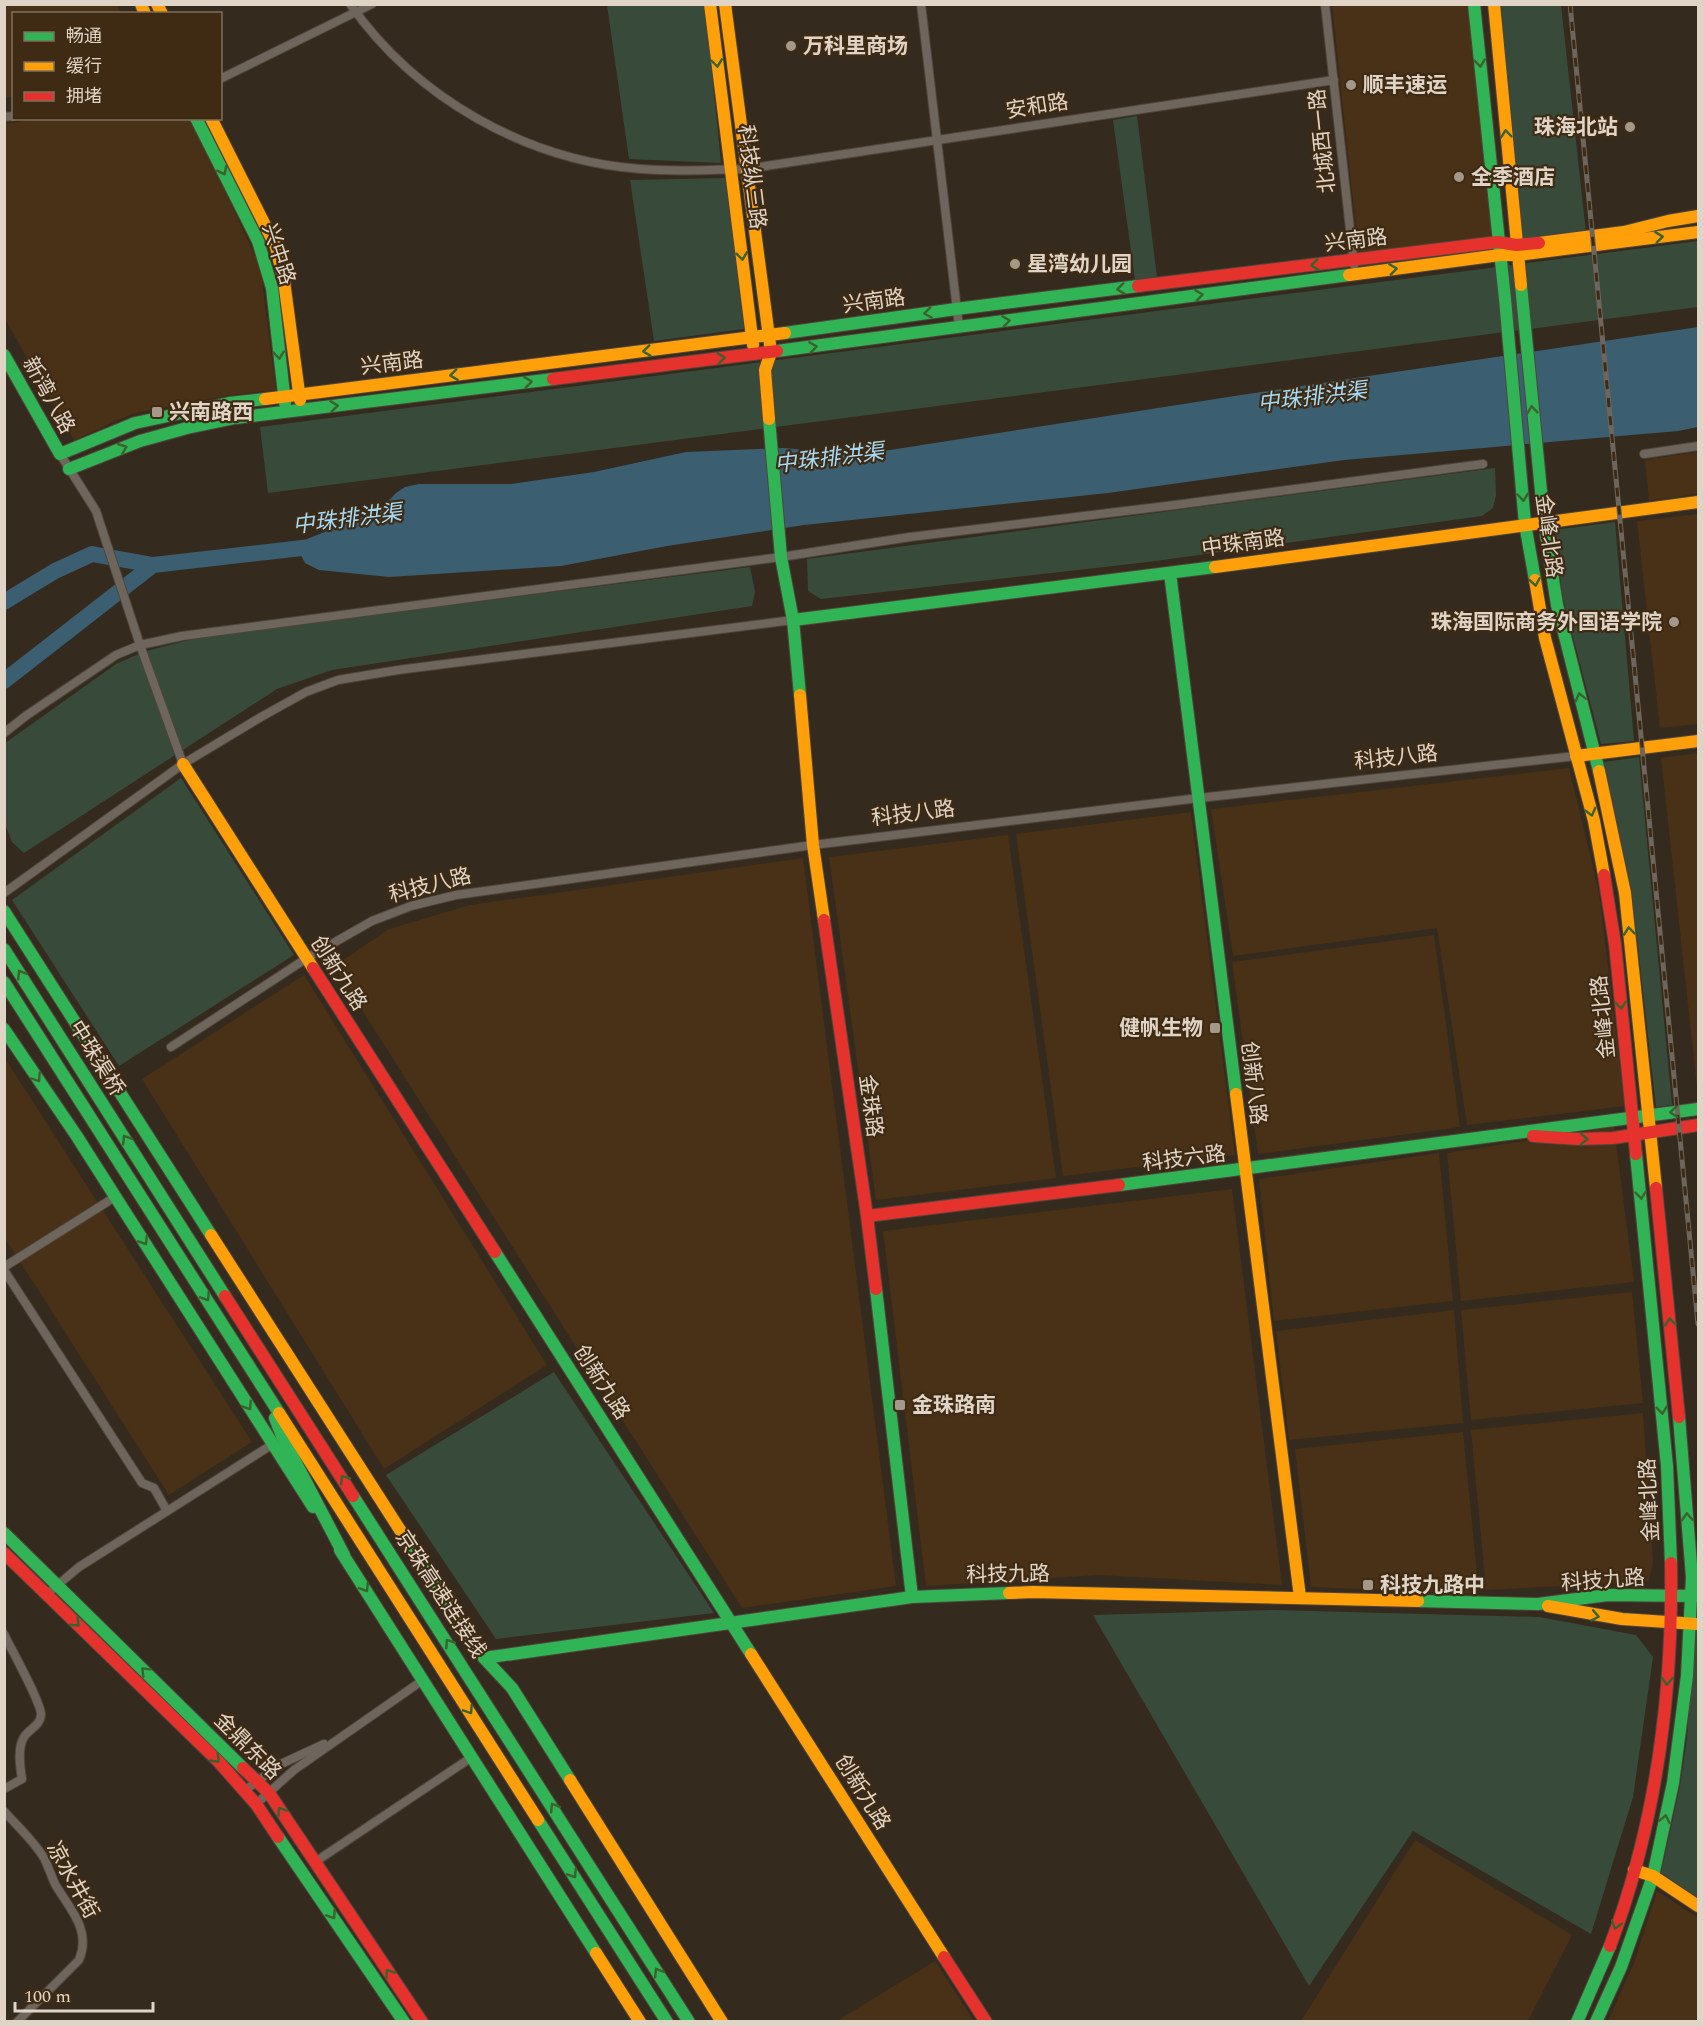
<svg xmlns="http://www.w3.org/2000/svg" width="1703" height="2026" font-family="Spectral,'Noto Sans SC',serif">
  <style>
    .built { fill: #483116 }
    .green { fill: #384b3a }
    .water { fill: #3b5f71 }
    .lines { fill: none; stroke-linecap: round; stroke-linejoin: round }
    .river { stroke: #3b5f71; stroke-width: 16 }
    .street-casing { stroke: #4f453b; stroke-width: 10 }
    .fast-casing { stroke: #4f453b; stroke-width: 14 }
    .slow-casing { stroke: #4f453b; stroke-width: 14 }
    .jam-casing { stroke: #4f453b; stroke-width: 14 }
    .street { stroke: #6e665c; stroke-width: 8 }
    .fast { stroke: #30b455; stroke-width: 12 }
    .slow { stroke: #ff9f0a; stroke-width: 12 }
    .jam { stroke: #e5322d; stroke-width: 12 }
    .rail-casing { stroke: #6e665d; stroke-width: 5 }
    .rail { stroke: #3f2b14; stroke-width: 3; stroke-dasharray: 9; stroke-linecap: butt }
    .oneway { stroke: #39622e }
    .poi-dot { fill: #a4988b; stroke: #3f2b14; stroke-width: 2 }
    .labels { text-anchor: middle; stroke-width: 4.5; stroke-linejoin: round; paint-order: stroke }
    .poi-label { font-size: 21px; font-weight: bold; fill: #e0d4c6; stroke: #3f2b14; text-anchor: start }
    .street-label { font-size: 21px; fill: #e0d4c6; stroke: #3f2b14 }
    .water-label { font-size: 22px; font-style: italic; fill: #a4dbf8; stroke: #3f2b14 }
  </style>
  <rect width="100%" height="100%" fill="#352a1e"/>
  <g class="built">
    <polygon points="4,5 117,5 121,13 14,14 13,97 5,98"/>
    <polygon points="1332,5 1469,5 1493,238 1359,256"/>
    <polygon points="41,118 191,119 260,266 276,390 230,395 132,414 74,440 5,319 4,124"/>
    <polygon points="1698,452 1698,494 1649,501 1645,460"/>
    <polygon points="1698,514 1698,724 1660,728 1637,521"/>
    <polygon points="1698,753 1698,1096 1661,758"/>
    <polygon points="1569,768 1599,892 1625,1106 1467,1125 1437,928 1233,956 1211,809"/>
    <polygon points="1191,812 1235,1155 1063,1176 1016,834"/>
    <polygon points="1008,835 1056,1178 876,1200 829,857"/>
    <polygon points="803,858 896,1586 742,1608 334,966 389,929 470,905"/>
    <polygon points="1434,935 1460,1127 1258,1154 1232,962"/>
    <polygon points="304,975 547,1365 384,1469 142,1079"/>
    <polygon points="4,1057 252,1442 169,1495 5,1238"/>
    <polygon points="1614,1127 1634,1282 1461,1301 1447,1153"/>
    <polygon points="1439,1153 1453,1301 1274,1321 1259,1179"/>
    <polygon points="1232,1189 1282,1585 1099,1575 926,1586 883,1231"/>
    <polygon points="1632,1292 1643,1403 1471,1420 1461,1310"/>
    <polygon points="1454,1310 1463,1423 1289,1440 1276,1331"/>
    <polygon points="1643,1413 1653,1562 1649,1581 1486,1590 1471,1430"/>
    <polygon points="1463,1432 1479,1594 1311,1587 1295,1449"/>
    <polygon points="1415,1840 1572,1935 1528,2021 1301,2021"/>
    <polygon points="1657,1891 1698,1918 1698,2021 1608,2021 1634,1963"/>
    <polygon points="935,1961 974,2021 837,2021"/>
  </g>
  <g class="green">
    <polygon points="607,5 705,5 721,163 629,159"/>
    <polygon points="1501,5 1561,5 1586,233 1521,239"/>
    <polygon points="1137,116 1157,277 1135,280 1113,120"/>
    <polygon points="726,178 744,329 654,341 630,180"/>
    <polygon points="1698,241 1698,307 268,493 260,427"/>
    <polygon points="1495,468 1496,495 1493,508 1482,516 1148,562 821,599 808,591 807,559"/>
    <polygon points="1615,522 1634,741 1601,744 1563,599 1554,530"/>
    <polygon points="750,567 755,592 752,606 332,670 277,689 24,853 12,842 5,824 4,744 116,664 143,652 200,637"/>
    <polygon points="1639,757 1672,1105 1656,1107 1632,894 1604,762"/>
    <polygon points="181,778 294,955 119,1066 12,900"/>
    <polygon points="554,1372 714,1613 496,1639 386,1475"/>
    <polygon points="1273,1610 1539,1617 1636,1635 1653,1657 1633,1797 1591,1934 1413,1831 1309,1986 1093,1615"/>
    <polygon points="1694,1629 1698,1629 1698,1898 1661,1873 1680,1786 1687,1738"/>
  </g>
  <polygon class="water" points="1698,327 1698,427 1678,431 1344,460 1108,493 804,525 667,546 561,566 389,577 319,570 305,563 298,549 307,539 380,510 396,493 405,487 419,484 511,484 594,472 686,452 784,448 858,455 1241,395"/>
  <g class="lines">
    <g class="river">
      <polyline points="4,602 55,571 92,554 153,565"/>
      <polyline points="4,681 153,565 319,546"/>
    </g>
    <g class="street-casing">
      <g id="street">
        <path d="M 350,4 C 416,98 527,161 641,169 C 676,172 711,170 746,169 L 1334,80"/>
        <polyline points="921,4 959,327"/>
        <polyline points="1325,4 1354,265"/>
        <polyline points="220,79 372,4"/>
        <polyline points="4,117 14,116"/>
        <polyline points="60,454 96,511 140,645 183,764"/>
        <polyline points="1644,454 1698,446"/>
        <polyline points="4,733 27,715 116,655 140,645 182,636 781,557 910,537 1175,505 1483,464"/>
        <polyline points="4,893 183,764 261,717 306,692 338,680 398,670 793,620"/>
        <polyline points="171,1047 307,958 372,921 411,906 456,895 813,845 1199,798 1576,756"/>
        <polyline points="4,1267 115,1197"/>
        <polyline points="4,1270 142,1483 154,1488 167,1511"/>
        <polyline points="47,1594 79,1567 273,1444"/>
        <path d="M 4,1634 C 11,1649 42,1704 41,1715 C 40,1726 29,1729 24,1737 C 17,1748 20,1767 22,1779 L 4,1789"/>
        <polyline points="244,1791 281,1764 324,1744"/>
        <polyline points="256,1804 294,1770 423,1680"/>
        <path d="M 4,1811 C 17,1826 34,1841 44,1858 C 48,1866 51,1875 55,1884 C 69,1908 92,1930 79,1960 L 17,2022"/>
        <polyline points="315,1862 472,1757"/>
      </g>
    </g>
    <g class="fast-casing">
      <g id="fast">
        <polyline points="1474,4 1505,299 1525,524 1535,580"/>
        <polyline points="196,118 258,241 272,288 285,403"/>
        <polyline points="1521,285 1544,522 1557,605 1599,771"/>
        <polyline points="785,333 956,309 1138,286"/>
        <polyline points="777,351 1349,275"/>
        <polyline points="4,355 60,454 135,423 229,403 265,399"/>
        <polyline points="769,419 781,557 793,620 800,695"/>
        <polyline points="69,469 140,441 187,428 235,418 553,379"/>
        <polyline points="1170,573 1236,1094"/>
        <polyline points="793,620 1215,567"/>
        <polyline points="4,911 211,1235"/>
        <polyline points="4,949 225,1296"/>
        <polyline points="4,982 279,1413"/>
        <polyline points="4,1029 76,1135 313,1507"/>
        <polyline points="1636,1154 1667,1466 1671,1563"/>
        <polyline points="1119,1185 1698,1109"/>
        <polyline points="495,1252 751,1654"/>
        <polyline points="876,1289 912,1597"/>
        <polyline points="275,1418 282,1436 344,1555"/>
        <polyline points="353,1496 689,2022"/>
        <polyline points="400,1530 484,1658 512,1688 570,1780"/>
        <polyline points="4,1533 243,1768"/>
        <polyline points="340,1550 596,1953"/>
        <polyline points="1418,1601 1538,1604 1608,1595 1698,1596"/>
        <polyline points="484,1658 912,1597 1009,1593"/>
        <polyline points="538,1820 667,2022"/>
        <polyline points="278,1837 404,2022"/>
        <polyline points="1577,2022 1610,1946"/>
        <polyline points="1596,2022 1621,1967 1653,1876 1673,1783 1687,1676 1692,1577 1679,1417"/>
      </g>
    </g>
    <g class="slow-casing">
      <g id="slow">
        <polyline points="141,4 145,14"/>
        <polyline points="157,4 162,14"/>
        <polyline points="710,4 753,345"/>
        <polyline points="725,4 771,352 765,370 769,419"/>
        <polyline points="1494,4 1521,285"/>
        <polyline points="211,118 276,247 284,281 300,400"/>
        <polyline points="1539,243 1624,232 1668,221 1698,216"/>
        <polyline points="1349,275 1500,255 1518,255 1698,232"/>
        <polyline points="265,399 785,333"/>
        <polyline points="1215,567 1698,502"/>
        <polyline points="1535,580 1545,638 1594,821 1604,875"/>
        <polyline points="800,695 813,845 824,920"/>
        <polyline points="1576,756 1698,741"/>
        <polyline points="183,764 313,968"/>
        <polyline points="1599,771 1625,893 1656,1188"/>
        <polyline points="1236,1094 1300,1597"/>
        <polyline points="211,1235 400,1530"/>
        <polyline points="279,1413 538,1820"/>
        <polyline points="1009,1593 1033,1592 1418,1601"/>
        <polyline points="1548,1606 1622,1619 1697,1624"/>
        <polyline points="751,1654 944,1957"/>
        <polyline points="570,1780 722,2022"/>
        <polyline points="1634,1870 1653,1876 1698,1906"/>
        <polyline points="596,1953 640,2022"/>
      </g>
    </g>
    <g class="jam-casing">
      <g id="jam">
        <polyline points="1138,286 1498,242 1516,245 1539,243"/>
        <polyline points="553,379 777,351"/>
        <polyline points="1604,875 1615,944 1636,1154"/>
        <polyline points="824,920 867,1216 876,1289"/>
        <polyline points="313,968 495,1252"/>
        <polyline points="1533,1136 1578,1139 1613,1138 1698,1125"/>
        <polyline points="1656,1188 1679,1417"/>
        <polyline points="867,1216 1119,1185"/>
        <polyline points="225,1296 353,1496"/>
        <polyline points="4,1553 218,1761 256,1804 278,1837"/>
        <polyline points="243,1768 269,1793 422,2022"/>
        <path d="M 1610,1946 C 1657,1822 1673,1694 1671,1563"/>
        <polyline points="944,1957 986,2022"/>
      </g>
    </g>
    <use href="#street" class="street"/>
    <use href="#fast" class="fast"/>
    <use href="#slow" class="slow"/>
    <use href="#jam" class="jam"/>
    <g class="rail-casing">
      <polyline id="rail" points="1570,4 1698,1324"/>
    </g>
    <use href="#rail" class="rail"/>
  </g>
  <defs><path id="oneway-chevron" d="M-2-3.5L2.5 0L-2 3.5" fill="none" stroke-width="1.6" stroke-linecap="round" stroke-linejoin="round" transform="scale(1.5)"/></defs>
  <g class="oneway">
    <use href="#oneway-chevron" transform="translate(717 63) rotate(83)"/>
    <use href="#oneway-chevron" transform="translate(1480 63) rotate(84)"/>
    <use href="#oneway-chevron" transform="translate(1506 134) rotate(-95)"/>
    <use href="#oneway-chevron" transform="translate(223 171) rotate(63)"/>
    <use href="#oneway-chevron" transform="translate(1659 237) rotate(-7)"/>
    <use href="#oneway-chevron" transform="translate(742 256) rotate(83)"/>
    <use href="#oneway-chevron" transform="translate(1315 265) rotate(173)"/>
    <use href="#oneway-chevron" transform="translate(1393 269) rotate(-8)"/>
    <use href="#oneway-chevron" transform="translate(1121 289) rotate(173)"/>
    <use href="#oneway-chevron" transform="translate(1199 295) rotate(-8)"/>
    <use href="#oneway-chevron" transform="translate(928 313) rotate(172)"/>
    <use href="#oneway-chevron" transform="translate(1006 321) rotate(-8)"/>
    <use href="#oneway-chevron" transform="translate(813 347) rotate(-8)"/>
    <use href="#oneway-chevron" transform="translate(647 351) rotate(173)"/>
    <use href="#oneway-chevron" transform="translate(279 355) rotate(84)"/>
    <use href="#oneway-chevron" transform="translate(721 358) rotate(-7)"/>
    <use href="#oneway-chevron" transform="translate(454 375) rotate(173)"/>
    <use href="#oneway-chevron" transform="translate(528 382) rotate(-7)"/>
    <use href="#oneway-chevron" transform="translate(334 406) rotate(-7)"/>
    <use href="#oneway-chevron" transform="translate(1532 410) rotate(-96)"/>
    <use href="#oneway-chevron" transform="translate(123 448) rotate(-22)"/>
    <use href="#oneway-chevron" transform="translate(1523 497) rotate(85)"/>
    <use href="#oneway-chevron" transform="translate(1535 582) rotate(80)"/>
    <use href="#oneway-chevron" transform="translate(1580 697) rotate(-104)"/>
    <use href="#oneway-chevron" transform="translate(1591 812) rotate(75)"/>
    <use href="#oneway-chevron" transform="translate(1629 931) rotate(-96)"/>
    <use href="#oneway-chevron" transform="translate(21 974) rotate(-122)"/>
    <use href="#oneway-chevron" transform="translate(1621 1005) rotate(84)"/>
    <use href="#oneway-chevron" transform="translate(37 1078) rotate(56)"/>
    <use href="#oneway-chevron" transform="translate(1674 1112) rotate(174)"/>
    <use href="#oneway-chevron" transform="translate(126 1139) rotate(-122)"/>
    <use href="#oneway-chevron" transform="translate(1584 1139) rotate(1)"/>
    <use href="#oneway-chevron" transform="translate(1641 1195) rotate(84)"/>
    <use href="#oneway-chevron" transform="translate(144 1241) rotate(57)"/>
    <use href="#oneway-chevron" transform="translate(206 1297) rotate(57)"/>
    <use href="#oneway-chevron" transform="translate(1670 1322) rotate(-96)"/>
    <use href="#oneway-chevron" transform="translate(248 1406) rotate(57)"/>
    <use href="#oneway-chevron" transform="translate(1662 1410) rotate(84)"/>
    <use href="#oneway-chevron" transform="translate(344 1479) rotate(-123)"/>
    <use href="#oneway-chevron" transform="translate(1687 1517) rotate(-94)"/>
    <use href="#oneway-chevron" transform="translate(365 1588) rotate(58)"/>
    <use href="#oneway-chevron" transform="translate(1595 1616) rotate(11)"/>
    <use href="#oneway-chevron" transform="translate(76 1623) rotate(44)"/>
    <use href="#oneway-chevron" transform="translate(449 1643) rotate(-123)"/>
    <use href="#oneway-chevron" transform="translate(145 1671) rotate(-135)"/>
    <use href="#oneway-chevron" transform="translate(1667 1681) rotate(93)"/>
    <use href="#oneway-chevron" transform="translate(469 1710) rotate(57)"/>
    <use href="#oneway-chevron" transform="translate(216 1759) rotate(46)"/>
    <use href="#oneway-chevron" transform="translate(554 1807) rotate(-122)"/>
    <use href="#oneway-chevron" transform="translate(281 1811) rotate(-124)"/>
    <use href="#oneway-chevron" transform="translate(1665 1819) rotate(-78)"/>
    <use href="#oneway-chevron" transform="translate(573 1874) rotate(57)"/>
    <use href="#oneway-chevron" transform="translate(332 1915) rotate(56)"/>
    <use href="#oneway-chevron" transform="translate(1616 1925) rotate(108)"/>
    <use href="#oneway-chevron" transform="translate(658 1972) rotate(-122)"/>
    <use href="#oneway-chevron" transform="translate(389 1973) rotate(-124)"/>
  </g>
  <g class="poi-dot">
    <circle cx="791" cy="46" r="6"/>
    <circle cx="1351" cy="85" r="6"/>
    <circle cx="1630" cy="127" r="6"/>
    <circle cx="1459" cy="177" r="6"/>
    <circle cx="1015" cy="264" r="6"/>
    <rect x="151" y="406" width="12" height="12" rx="3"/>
    <circle cx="1674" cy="622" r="6"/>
    <rect x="1209" y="1022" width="12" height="12" rx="3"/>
    <rect x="894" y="1399" width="12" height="12" rx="3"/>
    <rect x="1362" y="1579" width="12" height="12" rx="3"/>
  </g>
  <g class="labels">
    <g class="poi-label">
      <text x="803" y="53">万科里商场</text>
      <text x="1363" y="92">顺丰速运</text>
      <text x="1618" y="134" text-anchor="end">珠海北站</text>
      <text x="1471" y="184">全季酒店</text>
      <text x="1027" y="271">星湾幼儿园</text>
      <text x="169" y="419">兴南路西</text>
      <text x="1662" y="629" text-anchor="end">珠海国际商务外国语学院</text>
      <text x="1203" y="1035" text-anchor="end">健帆生物</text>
      <text x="912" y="1412">金珠路南</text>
      <text x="1380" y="1592">科技九路中</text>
    </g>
    <g class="street-label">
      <text transform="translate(1037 106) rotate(-9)" y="7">安和路</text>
      <text transform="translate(1322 141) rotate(-96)" y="7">北城西一路</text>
      <text transform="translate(752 177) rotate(83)" y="7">科技纵三路</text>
      <text transform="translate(1356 240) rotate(-7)" y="7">兴南路</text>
      <text transform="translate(279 254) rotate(72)" y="7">兴中路</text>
      <text transform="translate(874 301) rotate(-8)" y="7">兴南路</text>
      <text transform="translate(392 363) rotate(-7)" y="7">兴南路</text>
      <text transform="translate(49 395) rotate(61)" y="7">新湾八路</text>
      <text transform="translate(1549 536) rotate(82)" y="7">金峰北路</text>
      <text transform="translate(1243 543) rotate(-8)" y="7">中珠南路</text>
      <text transform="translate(1396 757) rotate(-6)" y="7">科技八路</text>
      <text transform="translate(913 813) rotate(-7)" y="7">科技八路</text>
      <text transform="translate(430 885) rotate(-14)" y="7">科技八路</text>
      <text transform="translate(339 973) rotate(57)" y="7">创新九路</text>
      <text transform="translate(1603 1017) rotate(-96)" y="7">金峰北路</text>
      <text transform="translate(97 1058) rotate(58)" y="7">中珠渠桥</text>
      <text transform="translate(1254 1083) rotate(83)" y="7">创新八路</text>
      <text transform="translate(871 1106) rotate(82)" y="7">金珠路</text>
      <text transform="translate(1184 1158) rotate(-7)" y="7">科技六路</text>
      <text transform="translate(602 1382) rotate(57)" y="7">创新九路</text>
      <text transform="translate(1649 1500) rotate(-93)" y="7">金峰北路</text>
      <text transform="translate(1008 1574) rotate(-1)" y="7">科技九路</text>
      <text transform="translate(1603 1580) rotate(-4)" y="7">科技九路</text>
      <text transform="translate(441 1594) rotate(57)" y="7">京珠高速连接线</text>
      <text transform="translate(248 1746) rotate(45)" y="7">金鼎东路</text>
      <text transform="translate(863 1792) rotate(58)" y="7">创新九路</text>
      <text transform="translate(73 1880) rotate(61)" y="7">凉水井街</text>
    </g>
    <g class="water-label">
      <text transform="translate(1312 396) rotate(-7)" y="8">中珠排洪渠</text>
      <text transform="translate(829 457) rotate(-7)" y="8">中珠排洪渠</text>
      <text transform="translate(347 518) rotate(-7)" y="8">中珠排洪渠</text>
    </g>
  </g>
  <rect width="1703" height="2026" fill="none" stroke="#e0d4c6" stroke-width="12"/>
  <rect x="12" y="12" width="210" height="108" fill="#3f2b14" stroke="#7f6f5b" stroke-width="1.5"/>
  <rect x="24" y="32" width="30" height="9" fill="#30b455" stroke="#7f6f5b" stroke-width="1.5"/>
  <text x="66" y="42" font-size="18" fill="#e0d4c6">畅通</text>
  <rect x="24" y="62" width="30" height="9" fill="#ff9f0a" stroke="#7f6f5b" stroke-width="1.5"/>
  <text x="66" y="72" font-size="18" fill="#e0d4c6">缓行</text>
  <rect x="24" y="92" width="30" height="9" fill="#e5322d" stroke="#7f6f5b" stroke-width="1.5"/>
  <text x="66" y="102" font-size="18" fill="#e0d4c6">拥堵</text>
  <path d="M15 2002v9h138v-9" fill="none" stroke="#e0d4c6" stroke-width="3"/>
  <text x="24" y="2002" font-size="18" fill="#e0d4c6" stroke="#3f2b14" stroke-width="4.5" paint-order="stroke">100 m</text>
</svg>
